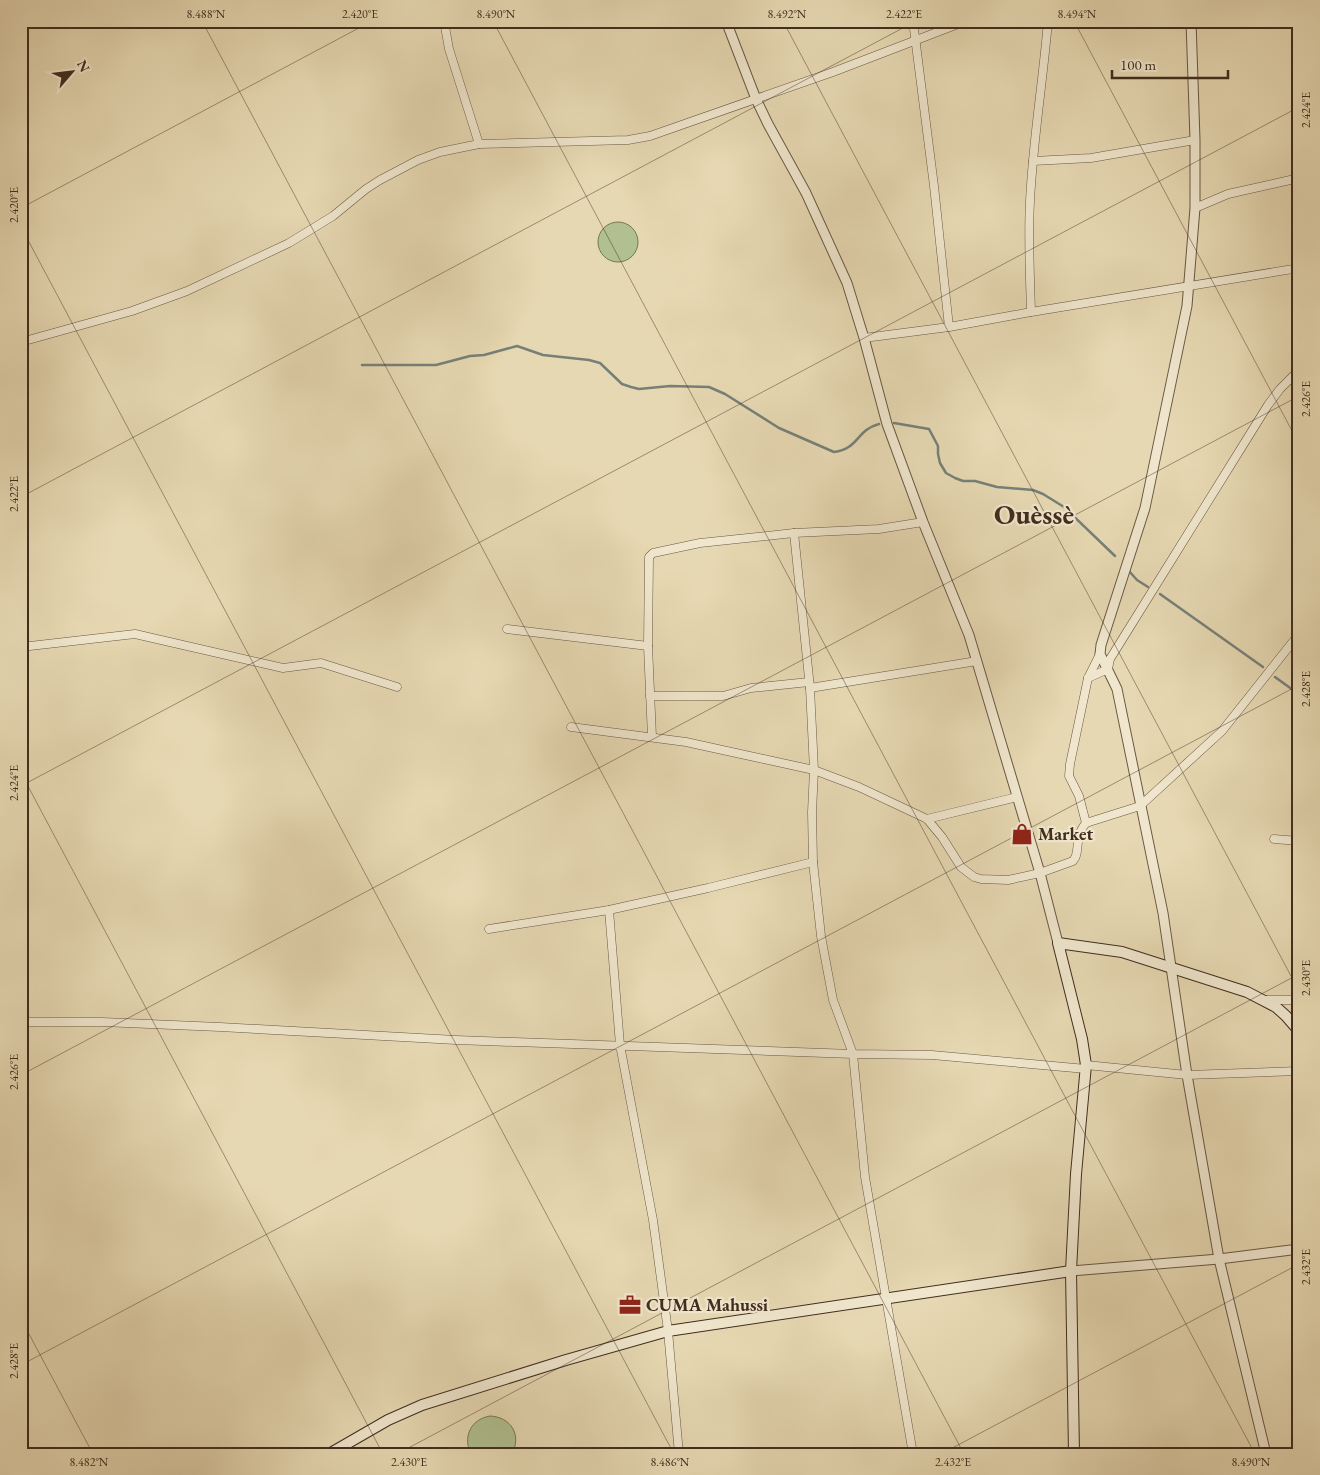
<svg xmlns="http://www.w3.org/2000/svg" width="1320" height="1475" font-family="'EB Garamond',serif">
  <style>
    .green { fill: #b0c090; stroke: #787657 }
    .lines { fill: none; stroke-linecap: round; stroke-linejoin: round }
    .stream { stroke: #768079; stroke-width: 2.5 }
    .minor-casing { stroke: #6a5843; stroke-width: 9 }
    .tertiary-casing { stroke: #6a5843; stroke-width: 11 }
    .secondary-casing { stroke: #412d1e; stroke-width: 12 }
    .minor { stroke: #efe6cd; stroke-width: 8 }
    .tertiary { stroke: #efe6cd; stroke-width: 9 }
    .secondary { stroke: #efe6cd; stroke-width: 10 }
    .ticks { fill: none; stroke: #412d1e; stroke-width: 1; stroke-opacity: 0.45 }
    .labels { text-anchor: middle; stroke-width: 4.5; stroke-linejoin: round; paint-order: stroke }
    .poi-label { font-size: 18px; font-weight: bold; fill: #412d1e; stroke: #efe6cd; text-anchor: start }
    .town-label { font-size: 28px; font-weight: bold; fill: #412d1e; stroke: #efe6cd }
    .neatline { fill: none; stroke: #412d1e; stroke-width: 2 }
    .ticks-label { font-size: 12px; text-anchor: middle; fill: #412d1e }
  </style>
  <rect width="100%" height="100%" fill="#e6d8b2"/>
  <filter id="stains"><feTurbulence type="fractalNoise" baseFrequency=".004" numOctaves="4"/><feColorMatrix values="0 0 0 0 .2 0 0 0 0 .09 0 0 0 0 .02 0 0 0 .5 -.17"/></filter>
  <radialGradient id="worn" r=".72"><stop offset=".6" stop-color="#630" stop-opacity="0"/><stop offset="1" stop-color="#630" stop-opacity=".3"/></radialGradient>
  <g class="green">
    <circle cx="618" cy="242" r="20"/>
    <path d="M 490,1416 C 511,1417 522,1435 512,1454 L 472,1454 L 470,1452 C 463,1435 472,1419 490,1416 Z"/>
  </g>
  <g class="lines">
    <g class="stream">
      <path d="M 362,365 L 436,365 L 470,356 L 484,355 L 517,346 L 543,355 L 589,360 L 600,363 L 622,384 L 631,387 L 639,389 L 670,386 L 709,387 L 725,394 L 779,428 L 834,452 C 859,449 856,430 879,424"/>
      <polyline points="894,423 929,429 938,446 938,454 940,463 946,473 955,478 963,481 975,481 997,487 1033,490 1043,494 1064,507 1115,556"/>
      <polyline points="1129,571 1137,580 1148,587"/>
      <polyline points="1160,594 1263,667"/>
      <polyline points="1275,677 1293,690 1299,696"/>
    </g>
    <g class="minor-casing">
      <g id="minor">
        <polyline points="444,21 449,49 479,144"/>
        <polyline points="913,21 934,186 949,327"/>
        <polyline points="1033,161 1091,158 1195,140"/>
        <polyline points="1195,208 1228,194 1299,178"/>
        <path d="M 1031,312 C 1030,275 1028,238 1030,201 C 1033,140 1043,81 1048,21"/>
        <polyline points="864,338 949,327 1031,312 1299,268"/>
        <polyline points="21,342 132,311 187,291 289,243 333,216 366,189 380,180 418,160 440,152 479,144 628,140 650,136 833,72 966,21"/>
        <polyline points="794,533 810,688 814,770 812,812 813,862 821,936 833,1000 853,1054 865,1177 913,1454"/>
        <polyline points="507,629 648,646"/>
        <polyline points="21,647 135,634 283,668 321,663 397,687"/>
        <polyline points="1088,678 1108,669 1110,659 1268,405 1280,389 1299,370"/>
        <polyline points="810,688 977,661"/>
        <polyline points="650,696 723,696 751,688 809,682"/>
        <path d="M 571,727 L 686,742 L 814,770 L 859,787 L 927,819 L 942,837 L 961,867 L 974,877 L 981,879 L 1008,880 L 1040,873 L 1073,861 C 1081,853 1073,838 1086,823 L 1140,806 L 1222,731 L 1299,634"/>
        <polyline points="652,737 648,646 649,557 653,553 700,543 794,533 879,529 923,522"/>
        <polyline points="927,819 1017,797"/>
        <polyline points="1086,823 1079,796 1069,776 1070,764 1088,678 1100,654"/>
        <polyline points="1274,839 1299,841"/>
        <polyline points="609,910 620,1045 653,1220 668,1331 679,1454"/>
        <polyline points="489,929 609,910 708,888 813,862"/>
        <polyline points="1265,1000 1299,1000"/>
        <polyline points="21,1022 102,1022 220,1027 456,1040 853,1054 932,1055 1086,1069"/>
        <polyline points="1086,1065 1187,1075 1299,1071"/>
      </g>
    </g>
    <g class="tertiary-casing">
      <g id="tertiary">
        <polyline points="726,21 756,99 768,124 806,193 847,283 864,338 887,424 923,522 969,635 1040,873 1058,943"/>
        <polyline points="1191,21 1195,140 1195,208 1187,306 1145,508 1101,645 1100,654 1117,689 1163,913 1187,1075 1219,1259 1266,1454"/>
        <polyline points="1071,1271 1219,1259 1299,1249"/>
        <polyline points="1288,1454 1299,1452"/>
      </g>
    </g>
    <g class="secondary-casing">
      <g id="secondary">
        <polyline points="329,1454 388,1420 422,1405 566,1360 668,1331 1071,1271"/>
        <polyline points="1074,1454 1071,1271 1076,1174 1086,1065 1082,1039 1058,943 1122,952 1247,992 1276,1007 1286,1016 1299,1031"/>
      </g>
    </g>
    <use href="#minor" class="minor"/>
    <use href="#tertiary" class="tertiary"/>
    <use href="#secondary" class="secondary"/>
  </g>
  <path class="ticks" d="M 202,21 L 964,1454M 493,21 L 1255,1454M 783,21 L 1299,991M 1074,21 L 1299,444M 21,208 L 372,21M 21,227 L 674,1454M 21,497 L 916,21M 21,773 L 383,1454M 21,786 L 1299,107M 21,1075 L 1299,396M 21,1319 L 93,1454M 21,1365 L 1299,685M 397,1454 L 1299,974M 941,1454 L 1299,1264"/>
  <defs>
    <g id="shop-bare" transform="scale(1.725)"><path d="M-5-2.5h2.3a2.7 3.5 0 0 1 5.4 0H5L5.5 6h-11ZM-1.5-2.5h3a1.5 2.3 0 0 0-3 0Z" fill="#8f2418" stroke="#efe6cd" stroke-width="2.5" paint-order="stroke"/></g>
    <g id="office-bare" transform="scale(1.725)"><path d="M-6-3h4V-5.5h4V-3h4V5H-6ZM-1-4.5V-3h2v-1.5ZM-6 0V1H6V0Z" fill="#8f2418" stroke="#efe6cd" stroke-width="2.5" paint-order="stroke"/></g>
  </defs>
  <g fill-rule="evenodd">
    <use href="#shop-bare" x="1022" y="834"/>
    <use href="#office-bare" x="630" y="1305"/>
  </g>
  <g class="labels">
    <g class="poi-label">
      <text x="1038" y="840">Market</text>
      <text x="646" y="1311">CUMA Mahussi</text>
    </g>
    <g class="town-label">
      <text x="1034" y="524">Ouèssè</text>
    </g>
  </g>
  <rect width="1320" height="1475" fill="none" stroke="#e6d8b2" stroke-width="55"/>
  <g transform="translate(72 72) rotate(62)" stroke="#efe6cd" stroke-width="4" paint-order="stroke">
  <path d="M0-4L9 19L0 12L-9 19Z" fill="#412d1e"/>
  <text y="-8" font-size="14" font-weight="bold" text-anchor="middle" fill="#412d1e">N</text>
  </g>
  <path d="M1112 70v8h116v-8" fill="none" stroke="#412d1e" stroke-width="2.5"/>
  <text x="1120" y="70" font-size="15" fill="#412d1e" stroke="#efe6cd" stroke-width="4" paint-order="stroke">100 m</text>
  <rect x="28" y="28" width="1264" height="1420" class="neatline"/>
  <g class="ticks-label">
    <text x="206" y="18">8.488°N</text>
    <text x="360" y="18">2.420°E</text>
    <text x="496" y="18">8.490°N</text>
    <text x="787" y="18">8.492°N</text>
    <text x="904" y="18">2.422°E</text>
    <text x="1077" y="18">8.494°N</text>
    <text transform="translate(1306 110) rotate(-90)" y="4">2.424°E</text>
    <text transform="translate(14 205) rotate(-90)" y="4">2.420°E</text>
    <text transform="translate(1306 399) rotate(-90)" y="4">2.426°E</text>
    <text transform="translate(14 494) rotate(-90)" y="4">2.422°E</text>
    <text transform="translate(1306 689) rotate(-90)" y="4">2.428°E</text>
    <text transform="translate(14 783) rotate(-90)" y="4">2.424°E</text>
    <text transform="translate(1306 978) rotate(-90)" y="4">2.430°E</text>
    <text transform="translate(14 1072) rotate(-90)" y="4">2.426°E</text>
    <text transform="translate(1306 1267) rotate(-90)" y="4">2.432°E</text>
    <text transform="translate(14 1361) rotate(-90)" y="4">2.428°E</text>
    <text x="89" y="1466">8.482°N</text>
    <text x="409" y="1466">2.430°E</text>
    <text x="670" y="1466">8.486°N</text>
    <text x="953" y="1466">2.432°E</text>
    <text x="1251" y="1466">8.490°N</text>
  </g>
  <rect width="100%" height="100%" filter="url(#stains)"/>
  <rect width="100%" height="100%" fill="url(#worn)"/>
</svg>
